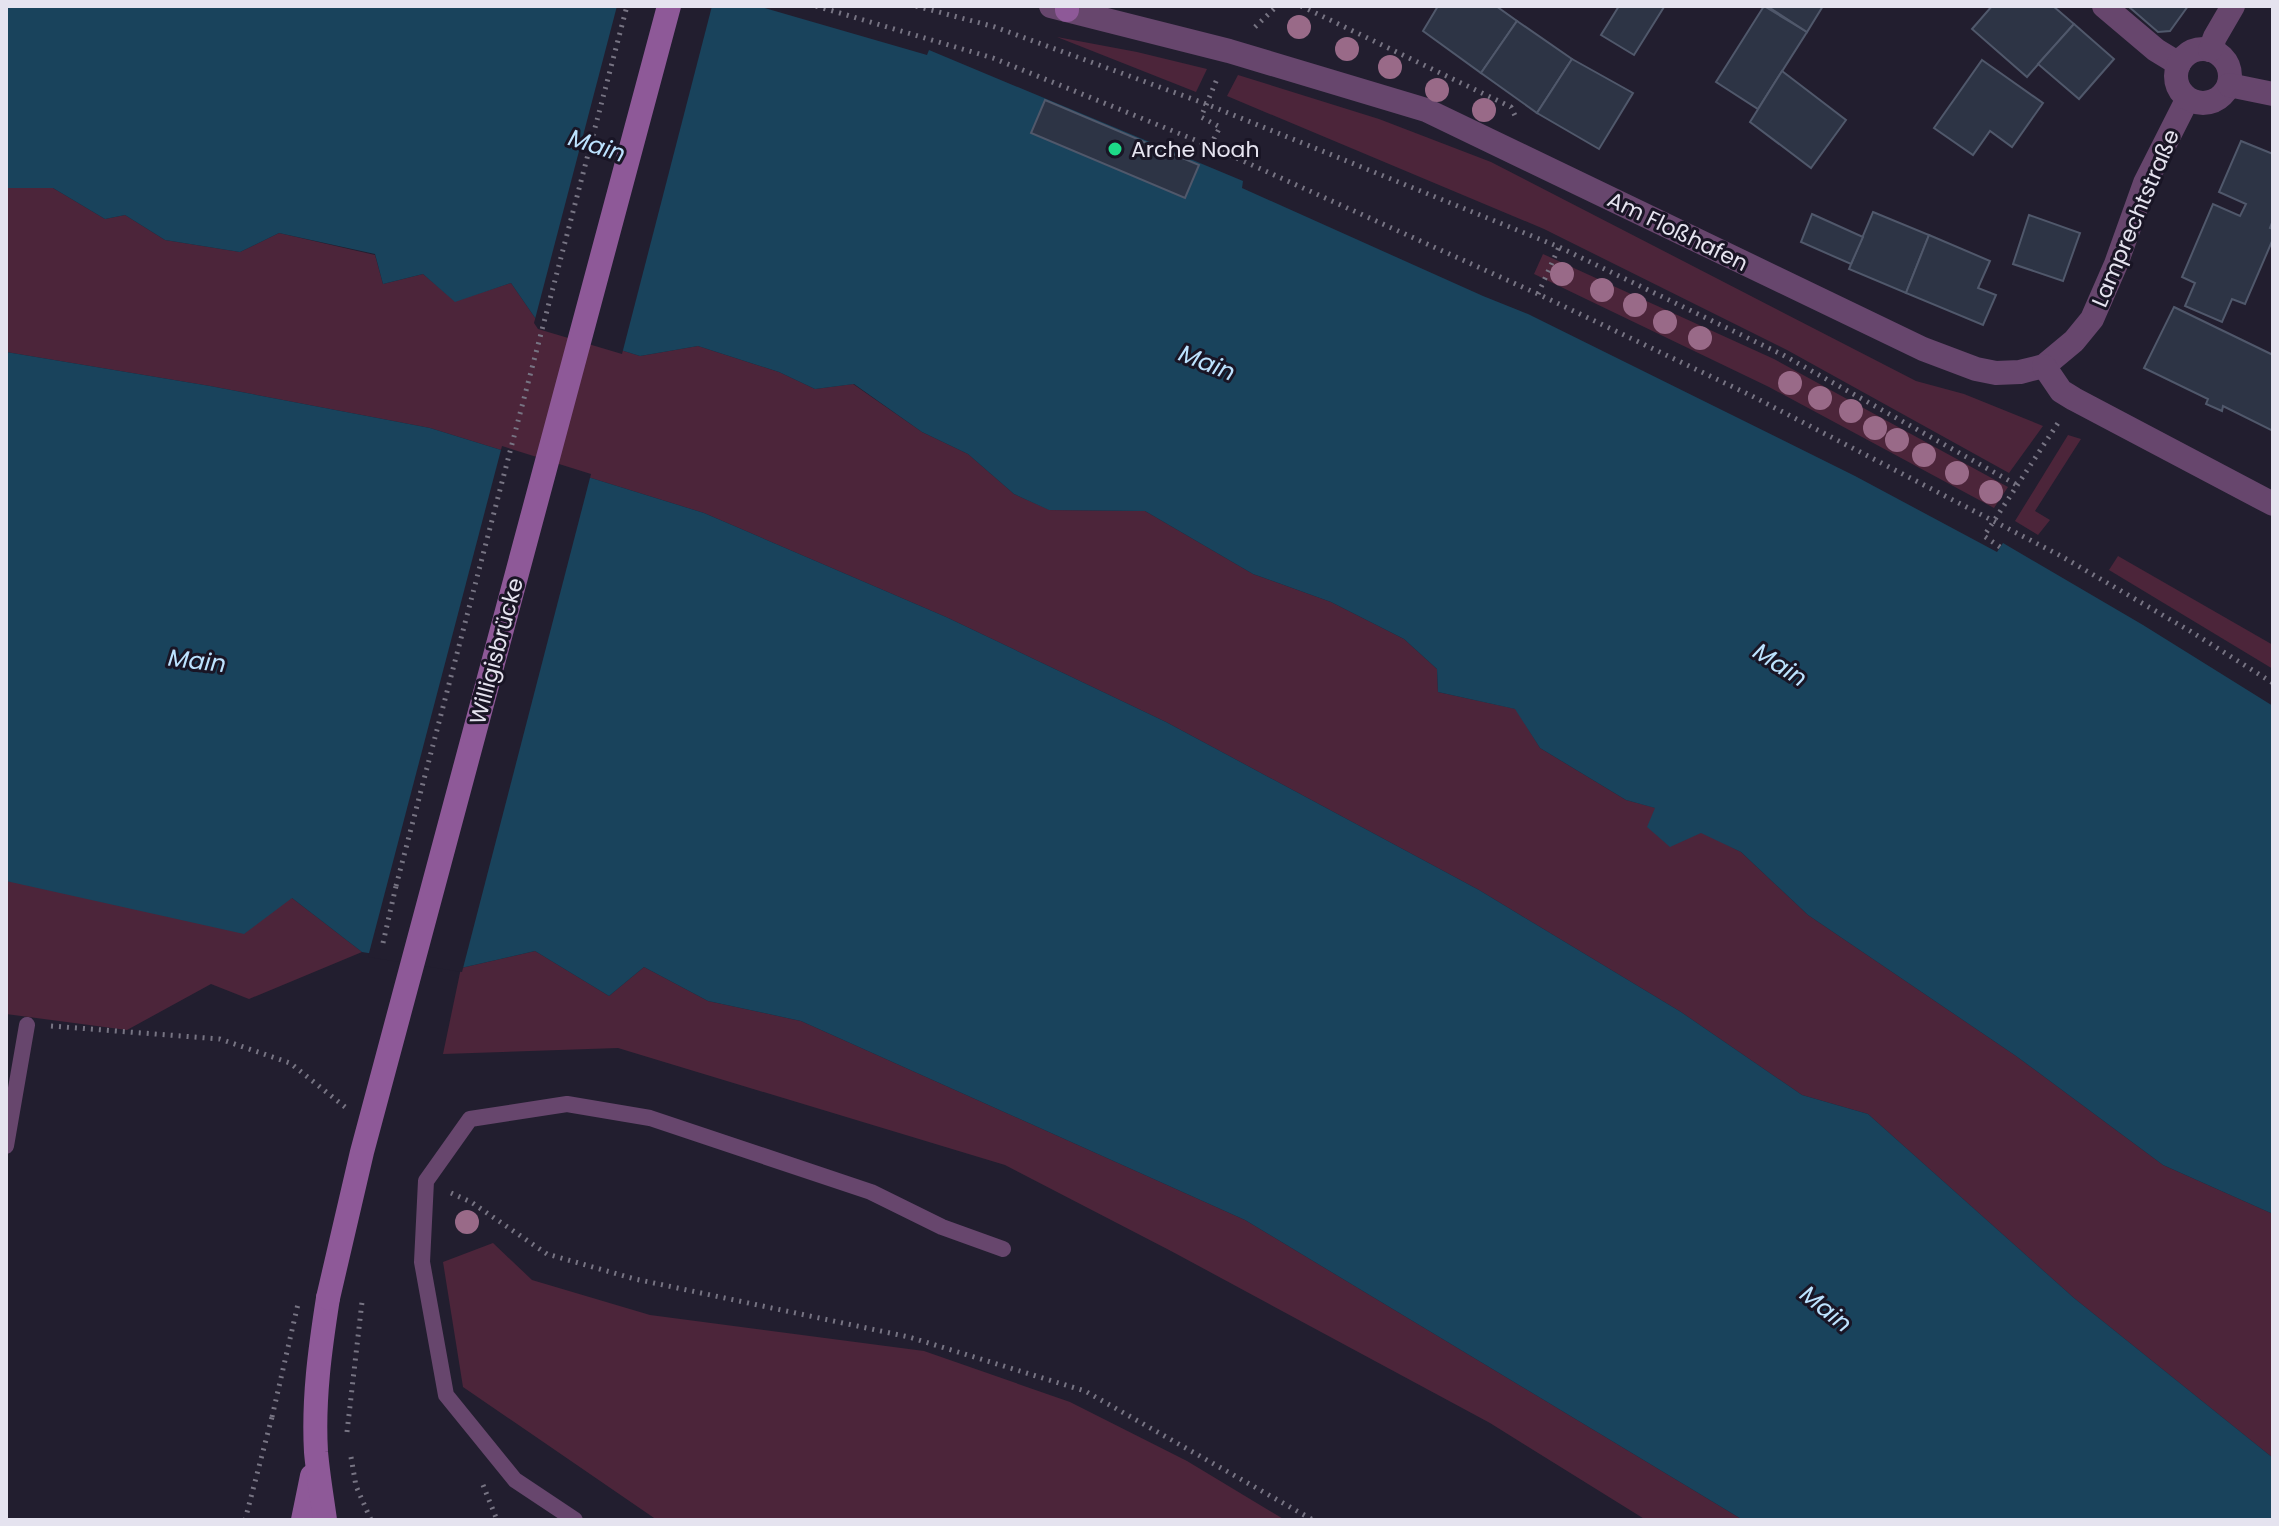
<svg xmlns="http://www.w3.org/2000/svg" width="2279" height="1526" font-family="Poppins,sans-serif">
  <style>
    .green { fill: #4c253a }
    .water { fill: #19435c }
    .pier { fill: #221e2f }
    .building { fill: #2d3445; stroke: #50586b; stroke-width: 2 }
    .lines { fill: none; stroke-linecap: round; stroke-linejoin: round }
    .path { stroke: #777483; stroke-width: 5; stroke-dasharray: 2 6; stroke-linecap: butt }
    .service { stroke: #67466d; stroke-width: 16 }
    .minor { stroke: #67466d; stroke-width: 24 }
    .secondary { stroke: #8e5998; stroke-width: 24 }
    .path-bridge { stroke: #777483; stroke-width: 5; stroke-dasharray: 2 6; stroke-linecap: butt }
    .secondary-bridge { stroke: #8e5998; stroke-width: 24 }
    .tree { fill: #996a88 }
    .poi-dot { fill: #1dd988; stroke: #191525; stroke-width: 3 }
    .labels { text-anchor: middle; stroke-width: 6; stroke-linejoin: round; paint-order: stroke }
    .poi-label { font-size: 22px; fill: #e5e3ef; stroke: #191525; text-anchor: start }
    .street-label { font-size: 22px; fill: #e5e3ef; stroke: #191525 }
    .water-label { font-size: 24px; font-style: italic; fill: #bde3ff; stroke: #191525 }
  </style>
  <rect width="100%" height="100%" fill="#221e2f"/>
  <g class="green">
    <polygon points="1057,37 1137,52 1207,69 1196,92"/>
    <polygon points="1238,75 1379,119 1491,162 1916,381 1964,394 2043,426 2009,473 1787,350 1544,229 1227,96"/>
    <polygon points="6,188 53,188 105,219 125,215 165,240 240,252 279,233 375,255 383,284 423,274 455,301 511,283 540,325 640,356 698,346 779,372 815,389 853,384 922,432 968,454 1014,494 1050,510 1145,511 1253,574 1331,602 1404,639 1437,669 1438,692 1516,709 1540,748 1626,800 1656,808 1741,852 1808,915 2016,1056 2163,1165 2273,1214 2273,1458 2074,1298 1868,1114 1802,1095 1681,1012 1479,890 1166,722 946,617 704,513 430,428 210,386 6,352"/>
    <polygon points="1543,254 1774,359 2008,487 1994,508 1769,387 1534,274"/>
    <polygon points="2068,435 2081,439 2035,511 2050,520 2038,535 2015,521"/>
    <polygon points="2118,556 2273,645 2273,669 2109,570"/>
    <polygon points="6,881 292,898 362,952 249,999 211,984 127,1030 6,1014"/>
    <polygon points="535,951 609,996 644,967 708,1001 801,1021 1245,1220 1743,1520 1646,1520 1490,1423 1171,1251 1005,1165 618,1048 443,1054 461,968"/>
    <polygon points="493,1243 532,1280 650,1315 924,1351 1070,1402 1187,1461 1285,1520 657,1520 463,1387 443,1262"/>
  </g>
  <g class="water">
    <polygon points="6,6 758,6 927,55 929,50 1243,181 1242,188 1483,296 1528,314 1855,476 1997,552 2003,543 2143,625 2273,706 2273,1214 2163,1165 2016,1056 1808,915 1741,852 1701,833 1670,847 1647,827 1655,808 1626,800 1540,748 1515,709 1438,692 1437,669 1404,639 1331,602 1253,574 1145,511 1049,510 1014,494 968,454 922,432 854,384 815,389 779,372 698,346 640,356 540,325 511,283 455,302 423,274 383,284 375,254 279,233 240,252 165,240 125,215 105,219 53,188 6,188"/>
    <polygon points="6,352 210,386 430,428 704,513 946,617 1166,722 1479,890 1681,1012 1802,1095 1868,1114 2074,1298 2273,1458 2273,1520 1743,1520 1245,1220 801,1021 708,1001 644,967 609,996 535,951 461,968 362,952 292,898 244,934 6,881"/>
  </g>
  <g class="pier">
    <polygon points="617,6 712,6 622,354 538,329 534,323"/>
    <polygon points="502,446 591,474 462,972 368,957"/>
  </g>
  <g class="building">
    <polygon points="1438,6 1496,6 1517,21 1481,73 1423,31"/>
    <polygon points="1619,6 1664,7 1634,55 1601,35"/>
    <polygon points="1764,6 1807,32 1758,109 1716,82"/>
    <polygon points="1767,6 1823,6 1807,32"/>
    <polygon points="1992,6 2053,6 2074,24 2027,77 1972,29"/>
    <polygon points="2128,6 2188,6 2170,31 2158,32"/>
    <polygon points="1517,21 1572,59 1537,113 1481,73"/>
    <polygon points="2074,24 2114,59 2079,99 2038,64"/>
    <polygon points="1572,59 1633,93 1599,149 1537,113"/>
    <polygon points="1982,60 2043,103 2012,147 1990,131 1973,155 1934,128"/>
    <polygon points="1782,71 1846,120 1811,168 1750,122"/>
    <polygon points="1045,100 1199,165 1185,198 1031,133"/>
    <polygon points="2241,141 2273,154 2273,220 2270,228 2273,229 2273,239 2245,304 2232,299 2222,322 2185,306 2195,283 2182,277 2213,204 2240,216 2246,204 2219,192"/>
    <polygon points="1873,212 1929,235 1906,293 1849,269"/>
    <polygon points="1812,214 1863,237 1851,264 1801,242"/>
    <polygon points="2029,215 2080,233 2063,281 2013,264"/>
    <polygon points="1929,235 1990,261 1978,288 1996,295 1983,325 1906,293"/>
    <polygon points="2174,307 2273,355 2273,431 2223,406 2222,411 2206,404 2208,399 2144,368"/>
  </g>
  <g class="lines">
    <g class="path">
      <polyline points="816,6 993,58 1210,146 1538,294 1752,396 2061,556 2190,631 2273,683"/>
      <polyline points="916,6 995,27 1206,104 1559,247 1783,355 2017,485"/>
      <polyline points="1301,6 1511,107 1517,120"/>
      <polyline points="1255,27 1277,6"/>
      <polyline points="1210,146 1220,127 1201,117 1217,79"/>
      <polyline points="1538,294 1559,247"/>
      <polyline points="2000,547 1984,536 2058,423"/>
      <polyline points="396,886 627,6"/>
      <polyline points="51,1026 220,1039 290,1063 345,1107"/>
      <polyline points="451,1193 471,1202 547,1254 635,1279 909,1337 1085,1391 1313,1520"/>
      <polyline points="351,1457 356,1486 371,1520"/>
      <polyline points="483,1485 497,1520"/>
      <polyline points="245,1520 272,1417"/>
    </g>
    <g class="service">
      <polyline points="6,1146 27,1025"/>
      <polyline points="575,1520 515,1480 446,1395 422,1262 426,1181 470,1119 567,1104 650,1118 871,1192 942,1227 1003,1249"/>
    </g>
    <g class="minor">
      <polyline points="1051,6 1229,51 1426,110 1923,349 1976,369 1996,373 2020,372 2044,366 2074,341 2092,319 2116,264 2145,183 2187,100"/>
      <polyline points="2104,6 2156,50 2179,64"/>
      <circle cx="2203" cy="76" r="27"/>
      <polyline points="2210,50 2215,37 2233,6"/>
      <polyline points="2229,85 2273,94"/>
      <polyline points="2044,366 2061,391 2074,399 2273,504"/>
    </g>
    <g class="secondary">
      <polyline points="1067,10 1067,6"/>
      <polyline points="303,1520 312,1476"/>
      <path d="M 325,1520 C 322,1498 318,1475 316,1452 C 313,1400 320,1349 328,1298"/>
    </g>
    <g class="path-bridge">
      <polyline points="383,943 396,886"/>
      <polyline points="272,1417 298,1304"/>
      <polyline points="347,1432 362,1302"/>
    </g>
    <polyline class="secondary-bridge" points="328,1298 362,1152 669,6"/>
  </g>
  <g class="tree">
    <circle cx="1299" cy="27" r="12"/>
    <circle cx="1347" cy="49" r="12"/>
    <circle cx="1390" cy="67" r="12"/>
    <circle cx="1437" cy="90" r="12"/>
    <circle cx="1484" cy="110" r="12"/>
    <circle cx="1562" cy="274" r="12"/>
    <circle cx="1602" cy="290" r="12"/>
    <circle cx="1635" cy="305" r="12"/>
    <circle cx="1665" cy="322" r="12"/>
    <circle cx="1700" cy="338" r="12"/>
    <circle cx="1790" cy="383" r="12"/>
    <circle cx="1820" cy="398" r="12"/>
    <circle cx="1851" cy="411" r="12"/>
    <circle cx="1875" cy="428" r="12"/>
    <circle cx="1897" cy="440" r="12"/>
    <circle cx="1924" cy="455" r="12"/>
    <circle cx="1957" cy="473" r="12"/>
    <circle cx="1991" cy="492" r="12"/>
    <circle cx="467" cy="1222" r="12"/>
  </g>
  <circle class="poi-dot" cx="1115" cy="149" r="8"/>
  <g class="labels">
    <g class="poi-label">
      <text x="1131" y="157">Arche Noah</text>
    </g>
    <g class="street-label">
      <text transform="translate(2135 218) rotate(-67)" y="8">Lamprechtstraße</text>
      <text transform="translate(1678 231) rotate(26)" y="8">Am Floßhafen</text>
      <text transform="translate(496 651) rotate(-75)" y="8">Willigisbrücke</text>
    </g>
    <g class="water-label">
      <text transform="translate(597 146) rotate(18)" y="8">Main</text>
      <text transform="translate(1207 363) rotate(22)" y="8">Main</text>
      <text transform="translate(197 661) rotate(7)" y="8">Main</text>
      <text transform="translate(1780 665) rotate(33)" y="8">Main</text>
      <text transform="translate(1826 1309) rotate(39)" y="8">Main</text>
    </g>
  </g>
  <rect width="2279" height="1526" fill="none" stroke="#e5e3ef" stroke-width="16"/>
</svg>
